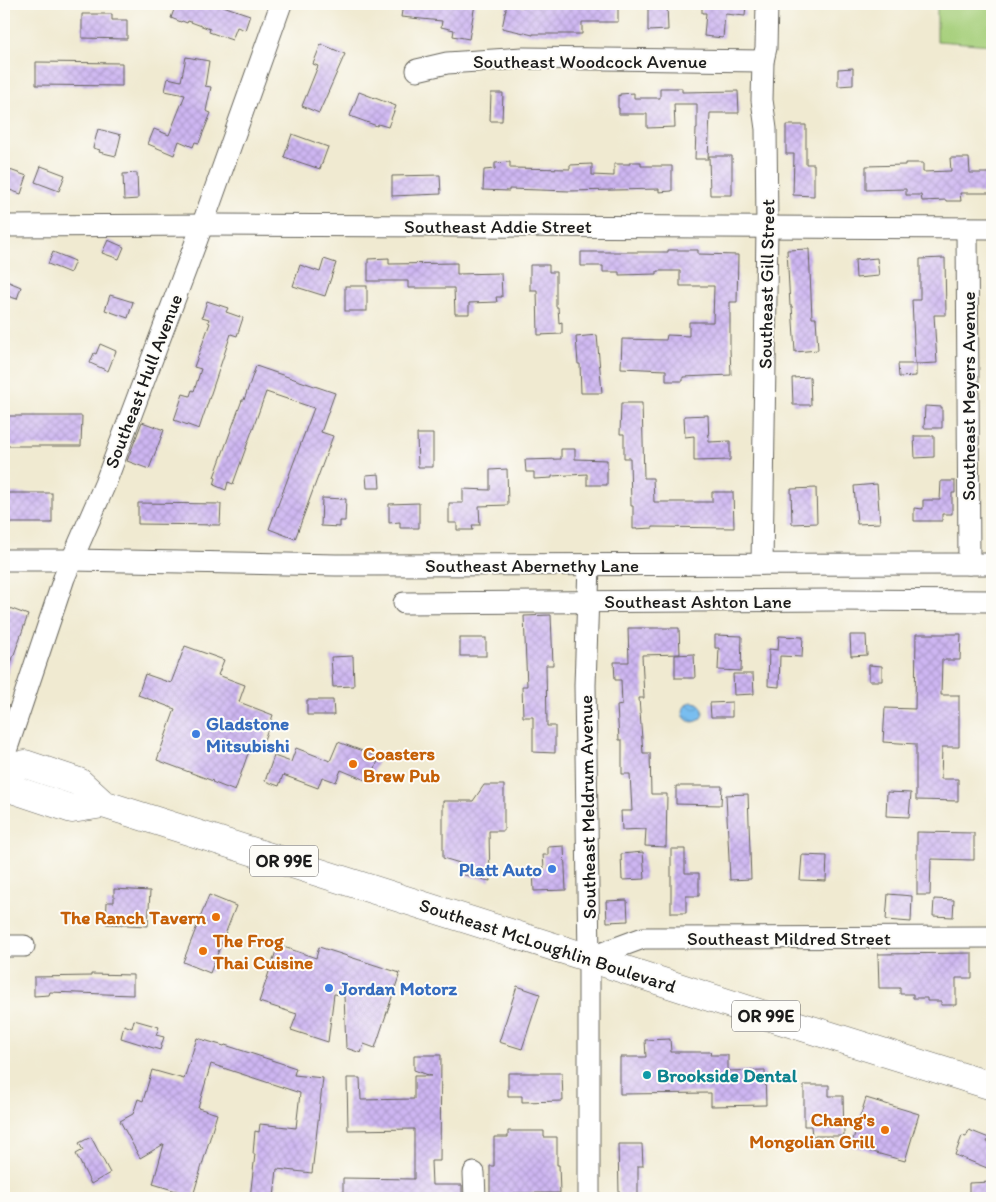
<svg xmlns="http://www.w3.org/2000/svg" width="996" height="1202" font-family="Itim,sans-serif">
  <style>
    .grass { fill: #a6cf7a; stroke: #61764b }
    .water { fill: url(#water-waves); stroke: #4a6d86 }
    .building { fill: url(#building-cross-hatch) }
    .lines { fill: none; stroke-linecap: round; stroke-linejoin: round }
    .minor-casing { stroke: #66645b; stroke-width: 23 }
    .major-casing { stroke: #66645b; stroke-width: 29 }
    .minor { stroke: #fff; stroke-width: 21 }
    .major { stroke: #fff; stroke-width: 28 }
    .shop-dot { fill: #3f7fe0; stroke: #fdfcf7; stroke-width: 2 }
    .food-dot { fill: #e8710a; stroke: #fdfcf7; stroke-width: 2 }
    .culture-dot { fill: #0f9aa8; stroke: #fdfcf7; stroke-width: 2 }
    .labels { text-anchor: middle; stroke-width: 4; stroke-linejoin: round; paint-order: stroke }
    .shield { fill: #fdfcf7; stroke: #605f5e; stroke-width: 1 }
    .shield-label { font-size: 18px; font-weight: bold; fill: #1c1c1c }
    .street-label { font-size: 19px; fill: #1c1c1c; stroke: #fdfcf7 }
    .shop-label { font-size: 19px; font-weight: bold; fill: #366cbe; stroke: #fdfcf7; text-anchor: start }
    .food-label { font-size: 19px; font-weight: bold; fill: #c56008; stroke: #fdfcf7; text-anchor: start }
    .culture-label { font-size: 19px; font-weight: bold; fill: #0d838f; stroke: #fdfcf7; text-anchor: start }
  </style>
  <defs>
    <pattern id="water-waves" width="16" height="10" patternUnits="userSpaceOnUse" patternTransform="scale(1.25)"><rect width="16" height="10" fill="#79bef0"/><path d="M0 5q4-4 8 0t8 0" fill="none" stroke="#68a3cd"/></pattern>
    <pattern id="building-cross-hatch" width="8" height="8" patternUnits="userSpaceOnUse" patternTransform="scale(1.25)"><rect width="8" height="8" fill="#ceb6f2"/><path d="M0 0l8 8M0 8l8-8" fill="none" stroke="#b09ccf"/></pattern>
  </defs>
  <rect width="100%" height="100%" fill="#fdfcf7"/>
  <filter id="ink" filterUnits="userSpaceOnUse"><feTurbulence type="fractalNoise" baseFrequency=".02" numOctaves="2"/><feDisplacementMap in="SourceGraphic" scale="10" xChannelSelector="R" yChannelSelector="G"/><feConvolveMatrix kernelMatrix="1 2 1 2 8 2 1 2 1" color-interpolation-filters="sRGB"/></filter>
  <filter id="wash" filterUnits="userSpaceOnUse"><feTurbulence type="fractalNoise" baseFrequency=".0096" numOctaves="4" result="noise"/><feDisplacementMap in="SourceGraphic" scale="20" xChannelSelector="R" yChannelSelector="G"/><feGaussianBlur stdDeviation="1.12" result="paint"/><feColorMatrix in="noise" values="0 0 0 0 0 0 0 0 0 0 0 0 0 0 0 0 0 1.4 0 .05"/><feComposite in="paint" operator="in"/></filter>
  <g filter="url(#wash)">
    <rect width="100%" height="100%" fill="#f0ead1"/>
    <polygon class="grass" points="937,4 992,4 992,45 937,41"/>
    <circle class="water" cx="693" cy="712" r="10"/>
    <g id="blocks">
      <g class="building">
        <polygon points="176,4 217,4 250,15 245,30 237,27 232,40 209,32 210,29 188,21 187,23 182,21 181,22 171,18"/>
        <polygon points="403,4 416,5 416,4 475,4 469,39 453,36 454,30 441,27 442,21 401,17"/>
        <polygon points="507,4 524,7 524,4 570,4 570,5 618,4 618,22 582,22 582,34 533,34 533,35 502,28"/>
        <polygon points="648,4 667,4 668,30 648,31"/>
        <polygon points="702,4 746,4 745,16 725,14 723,38 704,36 706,13 702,13"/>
        <polygon points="82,14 112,14 112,20 127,20 127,39 82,38"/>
        <polygon points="321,44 345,54 319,113 302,106 318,66 313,64"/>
        <polygon points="186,57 209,61 205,86 211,87 206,111 211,113 199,143 195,142 193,147 179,141 174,155 148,144 154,129 169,135 185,95 165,91 168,78 181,81"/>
        <polygon points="36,62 122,63 122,86 36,85"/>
        <polygon points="853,68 853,85 838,86 838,69"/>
        <polygon points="660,88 682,88 682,92 738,91 739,113 710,113 708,159 695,159 696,129 697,129 697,104 674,104 675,127 647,128 647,114 619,114 619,108 618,108 618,95 620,96 620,94 634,93 634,98 660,98"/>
        <polygon points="359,92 396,106 388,127 378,124 377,126 350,116"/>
        <polygon points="491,93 503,93 502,121 490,121"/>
        <polygon points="786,125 806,125 806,164 814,164 814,196 793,195 794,154 786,154"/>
        <polygon points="98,129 121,135 116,156 99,152 100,150 93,148"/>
        <polygon points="292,134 328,147 320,169 284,157"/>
        <polygon points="709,156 732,156 732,195 710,195"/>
        <polygon points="950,158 969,158 970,173 992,173 992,193 960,193 961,201 946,201 946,200 922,201 921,195 906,195 906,189 866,190 866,166 905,165 905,163 923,163 923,172 951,171"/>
        <polygon points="510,162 510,168 570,169 570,165 592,164 592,175 614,176 614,164 630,164 630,162 641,162 641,166 672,166 672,191 659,192 659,189 570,191 509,189 509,191 483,190 484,170 495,169 495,163"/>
        <polygon points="41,166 65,175 59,191 35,182"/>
        <polygon points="4,168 27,176 21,194 4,188"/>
        <polygon points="137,173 138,199 124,200 123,174"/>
        <polygon points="440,175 441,194 392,196 392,176"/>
        <polygon points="108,240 124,247 119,259 102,253"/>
        <polygon points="809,249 812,318 816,318 818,350 795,352 792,306 790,306 787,250"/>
        <polygon points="668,250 698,250 698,254 738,255 737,302 730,302 730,349 731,375 683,377 683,381 666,381 666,370 621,368 622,339 666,340 667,335 689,336 689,322 713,322 714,286 680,286 680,271 657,271 657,274 619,275 619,272 603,272 603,266 581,266 581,252 668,252"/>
        <polygon points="53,252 75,261 70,273 48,264"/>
        <polygon points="389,258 389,264 457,263 457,274 501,273 502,297 496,297 497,302 469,303 469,314 455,314 454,288 408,288 408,281 368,281 368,259"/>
        <polygon points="877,258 879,276 856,278 855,260"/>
        <polygon points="945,258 946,315 934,315 937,363 916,364 916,376 899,377 898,364 915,364 912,300 920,300 920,259"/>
        <polygon points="324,259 336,263 325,296 293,286 300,265 320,272"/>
        <polygon points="530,265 549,265 549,272 556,272 556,307 558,307 559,323 562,322 562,334 538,335 537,290 530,290"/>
        <polygon points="4,280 21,287 17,299 4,295"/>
        <rect x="345" y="286" width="22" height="25"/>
        <polygon points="110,295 133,302 128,318 105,310"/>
        <polygon points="207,301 228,308 226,312 243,318 237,336 231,334 199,429 174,420 183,394 190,396 192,390 194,391 201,369 194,367 210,323 208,322 209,319 202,317"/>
        <polygon points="597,335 602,393 581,393 580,364 578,364 576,337"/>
        <polygon points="100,344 116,351 108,371 90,363 94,353 96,354"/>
        <polygon points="256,366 335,393 321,432 333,436 295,539 269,529 314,408 266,392 233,484 228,482 226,490 214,485 216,478 214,477 242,400 244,400"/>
        <polygon points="810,377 811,405 793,405 792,378"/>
        <polygon points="621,403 642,403 644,478 653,478 654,502 712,502 712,492 733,492 734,528 653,527 653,528 633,529 633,506 631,506 630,458 624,458 624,434 620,434"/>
        <polygon points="925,406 942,407 942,428 924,428"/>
        <polygon points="708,415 709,442 730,441 730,460 694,461 694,436 685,437 684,416"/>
        <polygon points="4,416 82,416 81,446 4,446"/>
        <polygon points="142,422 164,430 149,469 127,461"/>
        <polygon points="417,434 433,434 433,467 418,467"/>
        <polygon points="914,436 934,436 934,457 915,458"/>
        <polygon points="561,449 575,449 575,459 607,460 607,485 587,485 587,474 552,476 552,478 534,479 534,472 526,472 525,460 561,459"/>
        <polygon points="507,469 508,505 479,506 480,525 472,525 473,530 457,530 457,523 449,523 449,503 463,503 463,489 490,490 490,470"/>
        <polygon points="379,474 380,488 367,488 366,475"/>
        <polygon points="941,481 955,481 955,493 952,493 952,514 942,514 942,521 914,521 914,508 923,509 923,500 940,500"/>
        <polygon points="877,484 880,523 857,524 854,486"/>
        <polygon points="816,488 817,523 792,524 791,489"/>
        <rect x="4" y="493" width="48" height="30"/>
        <polygon points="322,498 346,499 345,521 340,521 340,527 321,526"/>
        <polygon points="138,503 221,504 220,525 138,524"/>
        <polygon points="419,503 419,528 400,528 400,522 389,523 389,504"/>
        <polygon points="4,606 28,615 5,680 4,679"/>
        <polygon points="551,615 553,665 546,665 547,726 555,726 555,753 533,752 533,717 523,717 522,686 527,686 524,616"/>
        <polygon points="628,628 679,628 680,654 642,655 644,698 639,698 643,753 650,753 651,794 667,794 666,847 645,846 646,829 622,830 621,811 632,811 630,774 622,774 622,740 619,740 617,706 622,705 621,680 615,680 614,662 629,662"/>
        <polygon points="916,634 961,634 960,660 942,660 941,695 959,695 959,747 942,747 941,779 958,779 958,801 916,800 916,744 883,742 885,708 915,709"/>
        <polygon points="715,635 742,636 741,671 718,670 719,648 715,648"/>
        <polygon points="850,635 866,635 867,655 851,656"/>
        <polygon points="779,636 803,637 802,657 780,656 779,687 768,686 769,649 778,650"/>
        <rect x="460" y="638" width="26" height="18"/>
        <polygon points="185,646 224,660 218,675 245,685 239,702 273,715 261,748 251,745 235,791 212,782 213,781 157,760 175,709 138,695 145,674 171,683"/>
        <polygon points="694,654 695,678 675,678 675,655"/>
        <polygon points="353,656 354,686 333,687 331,657"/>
        <polygon points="869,665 882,666 882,681 869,681"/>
        <polygon points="733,674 753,674 754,694 734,695"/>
        <polygon points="307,700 333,700 334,715 307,715"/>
        <polygon points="732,702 732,717 711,717 710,703"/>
        <polygon points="338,742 376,756 375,757 379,758 370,782 341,770 336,782 322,777 318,788 283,775 279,786 265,781 274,756 291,762 296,748 330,761"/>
        <polygon points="484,785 504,785 504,831 489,831 490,881 464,875 463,864 443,858 443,801 473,801"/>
        <polygon points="676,786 722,786 721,805 676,804"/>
        <polygon points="887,792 911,793 909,817 886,816"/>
        <polygon points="748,794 751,879 730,880 726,795"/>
        <polygon points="917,832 974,833 974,860 931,859 930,895 917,895"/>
        <polygon points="564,846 566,890 534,891 533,869 544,868 543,855 548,855 548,847"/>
        <polygon points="671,849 685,849 685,873 699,873 699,896 686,896 686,913 671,913"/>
        <polygon points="643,852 645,879 622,880 621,854"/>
        <polygon points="802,855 827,856 826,881 800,880"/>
        <polygon points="114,889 150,891 148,926 106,924 107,902 114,902"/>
        <polygon points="888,894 912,896 911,922 886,920"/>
        <polygon points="209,895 236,906 210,973 183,962"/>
        <polygon points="934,899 954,900 953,917 933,916"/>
        <polygon points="627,900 628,921 607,922 606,901"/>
        <polygon points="278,945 316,958 319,947 400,973 375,1048 364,1044 361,1053 346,1048 344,995 334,994 328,1042 291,1030 297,1014 259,1002"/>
        <polygon points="972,953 972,978 956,978 956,1005 941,1005 941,1001 927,1001 927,998 913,998 913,994 900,994 900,988 879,988 878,954"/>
        <polygon points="91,974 133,975 133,995 50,992 49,995 34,996 34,977 91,976"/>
        <polygon points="517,986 540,994 522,1049 499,1042"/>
        <polygon points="134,1020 159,1027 156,1035 164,1037 160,1050 121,1038 124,1025 132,1028"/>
        <polygon points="197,1038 224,1046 225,1045 296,1068 294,1075 323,1078 312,1173 277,1169 274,1198 250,1198 255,1154 253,1154 255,1131 259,1132 260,1124 296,1128 300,1093 211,1064 198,1108 217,1114 193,1196 153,1184 164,1144 140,1158 120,1121 133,1114 138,1099 143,1101 152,1070 184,1079"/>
        <polygon points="670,1039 671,1052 711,1052 710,1055 728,1055 728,1071 765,1070 766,1105 711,1106 711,1093 620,1094 620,1057 646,1057 645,1040"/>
        <polygon points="414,1055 441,1055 440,1161 431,1161 432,1185 462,1185 462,1198 343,1198 343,1178 414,1179 414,1129 348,1130 347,1078 360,1078 361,1100 414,1099 414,1076 431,1076 414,1070"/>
        <polygon points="508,1073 562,1073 563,1101 522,1102 522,1096 508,1096"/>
        <polygon points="804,1085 829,1085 829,1096 843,1096 844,1136 812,1136 811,1126 804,1126"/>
        <polygon points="866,1098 919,1114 905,1161 851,1146"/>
        <polygon points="969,1130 989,1138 987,1142 992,1144 992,1170 955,1155 962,1136 966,1137"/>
        <polygon points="508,1131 544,1131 544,1137 557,1137 557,1165 559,1165 560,1193 514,1193 514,1198 490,1198 490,1166 494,1166 494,1137 508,1137"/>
        <polygon points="91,1137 110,1173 91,1184 76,1154 83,1150 79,1143"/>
        <polygon points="618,1144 642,1144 643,1166 638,1166 638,1195 619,1194"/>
        <polygon points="992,1182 992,1198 969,1198 969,1183"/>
      </g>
    </g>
  </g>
  <g filter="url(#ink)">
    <use href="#blocks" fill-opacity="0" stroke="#66645b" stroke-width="1"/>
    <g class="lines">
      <g class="minor-casing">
        <g id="minor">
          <polyline points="417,70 447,63 523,58 763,61"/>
          <polyline points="4,226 215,225 992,228"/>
          <polyline points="967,228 969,564"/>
          <polyline points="4,560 72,560 336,565 992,564"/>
          <polyline points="762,564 767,227 766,129 762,100 763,61 766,48 767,4"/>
          <polyline points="589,565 585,685 589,958 589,1198"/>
          <polyline points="404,603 835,600 992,601"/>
          <polyline points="4,757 64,578 105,484 202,226 281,4"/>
          <polyline points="4,946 24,946"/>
          <polyline points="589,958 643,938 992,937"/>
          <polyline points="474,1173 475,1198"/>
        </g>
      </g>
      <g class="major-casing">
        <g id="major">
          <polyline points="4,770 25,764 79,782 103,804 589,958 780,1020 992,1086"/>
          <polyline points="4,776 15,790 72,809 103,804"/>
        </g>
      </g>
      <use href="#minor" class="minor"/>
      <use href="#major" class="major"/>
    </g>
  </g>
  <g class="shop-dot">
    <circle cx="196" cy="734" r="5"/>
    <circle cx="552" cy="869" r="5"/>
    <circle cx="329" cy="988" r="5"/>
  </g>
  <g class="food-dot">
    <circle cx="353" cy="764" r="5"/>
    <circle cx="216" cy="917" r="5"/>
    <circle cx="203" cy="951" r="5"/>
    <circle cx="885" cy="1130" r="5"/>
  </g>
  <circle class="culture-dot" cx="647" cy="1075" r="5"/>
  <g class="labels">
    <g class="shield">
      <rect x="250" y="845.5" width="68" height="31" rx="4"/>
      <rect x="732" y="1000.5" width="68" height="31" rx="4"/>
    </g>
    <g class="shield-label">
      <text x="284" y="867">OR 99E</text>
      <text x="766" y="1022">OR 99E</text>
    </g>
    <g class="street-label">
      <text x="590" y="68">Southeast Woodcock Avenue</text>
      <text x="498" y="233">Southeast Addie Street</text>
      <text transform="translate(766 284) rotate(-89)" y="7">Southeast Gill Street</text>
      <text transform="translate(143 381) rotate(-69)" y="7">Southeast Hull Avenue</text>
      <text transform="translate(968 396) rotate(-90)" y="7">Southeast Meyers Avenue</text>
      <text x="532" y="572">Southeast Abernethy Lane</text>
      <text x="698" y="608">Southeast Ashton Lane</text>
      <text transform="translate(587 807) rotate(-91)" y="7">Southeast Meldrum Avenue</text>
      <text x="789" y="945">Southeast Mildred Street</text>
      <text transform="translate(548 945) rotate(18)" y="7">Southeast McLoughlin Boulevard</text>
    </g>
    <g class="shop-label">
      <text x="206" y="730">Gladstone<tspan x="206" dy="22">Mitsubishi</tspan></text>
      <text x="542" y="876" text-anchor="end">Platt Auto</text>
      <text x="339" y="995">Jordan Motorz</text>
    </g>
    <g class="food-label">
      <text x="363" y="760">Coasters<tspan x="363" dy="22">Brew Pub</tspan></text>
      <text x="206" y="924" text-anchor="end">The Ranch Tavern</text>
      <text x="213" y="947">The Frog<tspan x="213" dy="22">Thai Cuisine</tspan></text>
      <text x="875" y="1126" text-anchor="end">Chang's<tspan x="875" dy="22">Mongolian Grill</tspan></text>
    </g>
    <g class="culture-label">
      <text x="657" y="1082">Brookside Dental</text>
    </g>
  </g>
  <rect width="996" height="1202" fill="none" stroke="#fdfcf7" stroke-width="20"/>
</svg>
